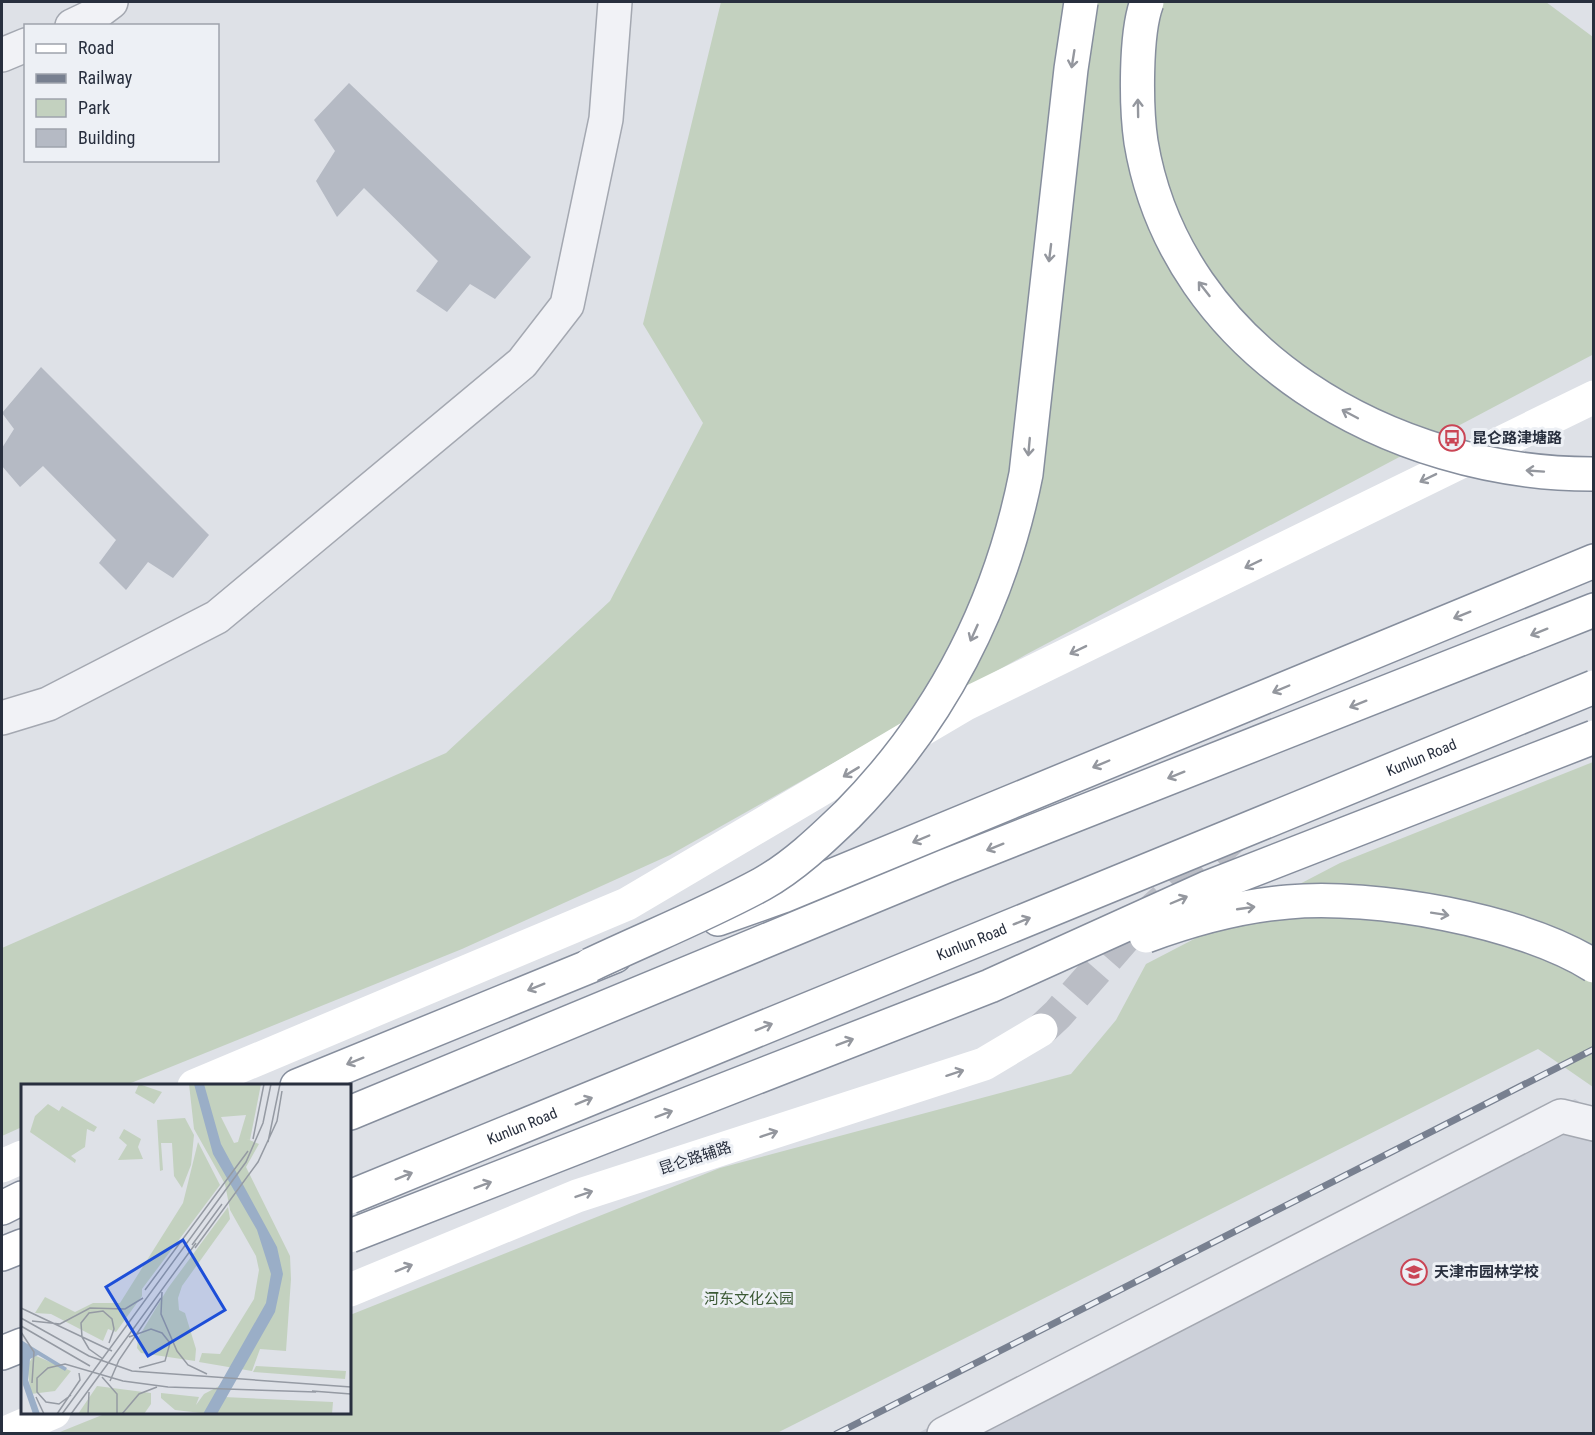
<svg xmlns="http://www.w3.org/2000/svg" width="1595" height="1435" font-family="'Roboto Condensed','Noto Sans SC',sans-serif">
  <style>
    .built { fill: #ccd0d9 }
    .green { fill: #c3d1bf }
    .building { fill: #b5bac4 }
    .lines { fill: none; stroke-linecap: round; stroke-linejoin: round }
    .secondary-tunnel { stroke: #babdc5; stroke-width: 33; stroke-dasharray: 33 16; stroke-linecap: butt }
    .minor-casing { stroke: #a4a8b1; stroke-width: 36 }
    .trunk-casing { stroke: #868e9d; stroke-width: 36 }
    .minor { stroke: #f1f2f6; stroke-width: 33 }
    .secondary { stroke: #fff; stroke-width: 33 }
    .trunk { stroke: #fff; stroke-width: 33 }
    .rail-casing { stroke: #788090; stroke-width: 7 }
    .rail { stroke: #edf0f5; stroke-width: 4.5; stroke-dasharray: 14; stroke-linecap: butt }
    .trunk-bridge-casing { stroke: #868e9d; stroke-width: 36; stroke-linecap: butt }
    .trunk-bridge { stroke: #fff; stroke-width: 33 }
    .oneway { stroke: #94979e }
    .labels { text-anchor: middle; stroke-width: 6; stroke-linejoin: round; paint-order: stroke }
    .poi-label { font-size: 15px; font-weight: bold; fill: #282f3e; stroke: #edf0f5; text-anchor: start }
    .street-label { font-size: 15px; fill: #282f3e; stroke: #edf0f5 }
    .park-label { font-size: 15px; fill: #3b5935; stroke: #edf0f5 }
    .inset-road { fill: none; stroke: #959aa3; stroke-width: 1.5 }
    .view { fill: #1d4ed8; fill-opacity: 0.15; stroke: #1d4ed8; stroke-width: 3 }
    .inset-edge { fill: none; stroke: #282f3e; stroke-width: 3 }
  </style>
  <rect width="100%" height="100%" fill="#dee1e7"/>
  <polygon class="built" points="1575,1099 1593,1111 1593,1433 916,1434"/>
  <g class="green">
    <polygon points="721,2 1546,2 1593,37 1594,354 1027,654 670,855 462,949 126,1085 22,1086 22,1127 2,1136 2,948 446,753 610,601 703,423 643,324"/>
    <polygon points="1593,762 1593,1087 1538,1049 777,1433 55,1434 107,1413 350,1412 350,1315 720,1168 1071,1074 1116,1020 1146,964 1340,863"/>
  </g>
  <g class="building">
    <polygon points="349,83 531,257 495,299 470,284 447,312 416,291 438,261 364,188 337,217 316,181 335,151 314,120"/>
    <polygon points="41,367 209,535 173,578 148,562 126,590 99,563 116,540 43,466 20,487 2,466 2,448 14,429 2,413"/>
  </g>
  <g class="lines">
    <polyline class="secondary-tunnel" points="1041,1030 1058,1014 1134,927 1234,836"/>
    <g class="minor-casing">
      <g id="minor">
        <polyline points="72,26 91,17 111,2"/>
        <polyline points="2,55 26,45"/>
        <polyline points="2,718 48,704 217,617 522,363 567,305 606,119 615,2"/>
        <polyline points="944,1434 1561,1116 1594,1124"/>
      </g>
    </g>
    <g class="trunk-casing">
      <g id="trunk">
        <polyline points="718,919 783,896 1594,561"/>
        <polyline points="297,1086 615,956"/>
        <polyline points="350,1113 946,866 1594,610"/>
        <polyline points="2,1208 22,1198"/>
        <polyline points="2,1254 22,1246"/>
        <polyline points="2,1353 22,1345"/>
      </g>
    </g>
    <use href="#minor" class="minor"/>
    <g class="secondary">
      <polyline points="194,1086 627,904 964,705 1594,397"/>
      <polyline points="2,1166 22,1157"/>
      <polyline points="350,1290 577,1196 984,1064 1041,1030"/>
      <polyline points="3,1434 54,1412"/>
    </g>
    <use href="#trunk" class="trunk"/>
    <g class="rail-casing">
      <polyline id="rail" points="836,1434 1594,1049"/>
    </g>
    <use href="#rail" class="rail"/>
    <g class="trunk-bridge-casing">
      <g id="trunk-bridge">
        <path d="M 1147,2 C 1135,33 1136,108 1141,142 C 1176,353 1393,475 1594,474"/>
        <path d="M 1146,936 C 1192,919 1238,906 1288,902 C 1373,894 1521,920 1594,966"/>
        <path d="M 590,965 C 647,938 707,914 762,884 C 794,866 821,840 847,815 C 940,721 1000,605 1026,474 L 1071,69 L 1081,2"/>
        <path id="s1" d="M 350,1197 L 1594,687"/>
        <polyline points="350,1236 990,986 1209,887 1594,737"/>
      </g>
    </g>
    <use href="#trunk-bridge" class="trunk-bridge"/>
  </g>
  <defs><path id="oneway-shaft" d="M-6 0H5M1.5-3L5.5 0L1.5 3" fill="none" stroke-width="1.6" stroke-linecap="round" stroke-linejoin="round" transform="scale(1.5)"/></defs>
  <g class="oneway">
    <use href="#oneway-shaft" transform="translate(1073 59) rotate(99)"/>
    <use href="#oneway-shaft" transform="translate(1138 108) rotate(-91)"/>
    <use href="#oneway-shaft" transform="translate(1050 253) rotate(97)"/>
    <use href="#oneway-shaft" transform="translate(1204 289) rotate(-128)"/>
    <use href="#oneway-shaft" transform="translate(1350 414) rotate(-152)"/>
    <use href="#oneway-shaft" transform="translate(1029 447) rotate(95)"/>
    <use href="#oneway-shaft" transform="translate(1535 471) rotate(-176)"/>
    <use href="#oneway-shaft" transform="translate(1428 478) rotate(154)"/>
    <use href="#oneway-shaft" transform="translate(1253 564) rotate(154)"/>
    <use href="#oneway-shaft" transform="translate(1462 615) rotate(158)"/>
    <use href="#oneway-shaft" transform="translate(1539 632) rotate(158)"/>
    <use href="#oneway-shaft" transform="translate(974 633) rotate(114)"/>
    <use href="#oneway-shaft" transform="translate(1078 650) rotate(154)"/>
    <use href="#oneway-shaft" transform="translate(1281 689) rotate(157)"/>
    <use href="#oneway-shaft" transform="translate(1358 704) rotate(158)"/>
    <use href="#oneway-shaft" transform="translate(1101 764) rotate(157)"/>
    <use href="#oneway-shaft" transform="translate(851 772) rotate(149)"/>
    <use href="#oneway-shaft" transform="translate(1176 775) rotate(158)"/>
    <use href="#oneway-shaft" transform="translate(921 839) rotate(157)"/>
    <use href="#oneway-shaft" transform="translate(995 847) rotate(158)"/>
    <use href="#oneway-shaft" transform="translate(1179 900) rotate(-23)"/>
    <use href="#oneway-shaft" transform="translate(1246 908) rotate(-8)"/>
    <use href="#oneway-shaft" transform="translate(1440 914) rotate(9)"/>
    <use href="#oneway-shaft" transform="translate(1022 921) rotate(-22)"/>
    <use href="#oneway-shaft" transform="translate(536 987) rotate(158)"/>
    <use href="#oneway-shaft" transform="translate(764 1027) rotate(-22)"/>
    <use href="#oneway-shaft" transform="translate(845 1042) rotate(-21)"/>
    <use href="#oneway-shaft" transform="translate(355 1061) rotate(158)"/>
    <use href="#oneway-shaft" transform="translate(955 1073) rotate(-18)"/>
    <use href="#oneway-shaft" transform="translate(584 1101) rotate(-22)"/>
    <use href="#oneway-shaft" transform="translate(664 1114) rotate(-21)"/>
    <use href="#oneway-shaft" transform="translate(769 1134) rotate(-18)"/>
    <use href="#oneway-shaft" transform="translate(404 1176) rotate(-22)"/>
    <use href="#oneway-shaft" transform="translate(483 1185) rotate(-21)"/>
    <use href="#oneway-shaft" transform="translate(584 1194) rotate(-19)"/>
    <use href="#oneway-shaft" transform="translate(404 1268) rotate(-22)"/>
  </g>
  <defs>
    <g id="bus-ring" transform="scale(1.35)"><circle r="9.5" fill="#edf0f5" stroke="#ca4555" stroke-width="1.5"/><path d="M-5-6H5V4H4V6H2V4H-2V6H-4V4H-5ZM-3.5-4V0h7V-4ZM-3.5 1.2v1.5H-2V1.2ZM2 1.2v1.5H3.5V1.2Z" fill="#ca4555"/></g>
    <g id="school-ring" transform="scale(1.35)"><circle r="9.5" fill="#edf0f5" stroke="#ca4555" stroke-width="1.5"/><path d="M0-5L7-2L0 1L-7-2ZM-4 1L0 2.5L4 1V4Q0 6-4 4Z" fill="#ca4555"/></g>
  </defs>
  <g fill-rule="evenodd">
    <use href="#bus-ring" x="1452" y="438"/>
    <use href="#school-ring" x="1414" y="1272"/>
  </g>
  <g class="labels">
    <g class="poi-label">
      <text x="1472" y="443">昆仑路津塘路</text>
      <text x="1434" y="1277">天津市园林学校</text>
    </g>
    <g class="street-label">
      <text dy="5" stroke="none"><textPath href="#s1" startOffset="1158">Kunlun Road</textPath></text>
      <text dy="5" stroke="none"><textPath href="#s1" startOffset="672">Kunlun Road</textPath></text>
      <text dy="5" stroke="none"><textPath href="#s1" startOffset="186">Kunlun Road</textPath></text>
      <text transform="translate(695 1158) rotate(-18)" y="5">昆仑路辅路</text>
    </g>
    <g class="park-label">
      <text x="749" y="1304">河东文化公园</text>
    </g>
  </g>
  <g transform="translate(21 1084)">
    <rect width="330" height="330" fill="#dee1e7"/>
    <path d="M 118,0 L 141,8 L 133,20 L 114,9 ZM 168,0 L 240,0 L 229,56 L 226,55 L 238,60 L 225,83 L 269,172 L 270,195 L 265,267 L 239,265 L 231,287 L 178,278 L 181,269 L 199,270 L 233,215 L 238,186 L 235,172 L 209,126 L 204,100 L 173,45 ZM 225,31 L 217,58 L 213,59 L 200,33 ZM 27,20 L 38,27 L 41,22 L 76,43 L 73,48 L 66,45 L 64,63 L 50,72 L 55,76 L 54,79 L 9,48 L 14,32 ZM 164,34 L 173,51 L 170,81 L 161,104 L 153,92 L 151,59 L 140,59 L 142,86 L 139,87 L 136,36 ZM 103,45 L 120,55 L 117,63 L 122,75 L 97,76 L 106,61 L 98,54 ZM 177,58 L 199,101 L 121,205 L 121,212 L 95,248 L 87,245 L 82,257 L 30,230 L 14,229 L 24,213 L 54,228 L 72,219 L 99,219 L 162,119 ZM 207,123 L 209,135 L 161,202 L 157,214 L 158,226 L 164,229 L 175,265 L 174,277 L 120,269 L 116,264 L 117,254 L 147,204 ZM 13,271 L 50,287 L 34,307 L 10,310 L 6,282 ZM 235,282 L 325,287 L 324,295 L 232,288 ZM 208,297 L 189,330 L 154,326 L 140,314 L 140,309 L 178,313 L 175,321 L 183,310 ZM 76,302 L 130,309 L 130,320 L 123,330 L 57,330 ZM 203,313 L 312,318 L 311,330 L 191,330 Z" fill="#c3d1bf" fill-rule="evenodd"/>
    <path d="M 173,0 L 183,0 L 200,60 L 256,163 L 262,190 L 254,228 L 196,330 L 182,330 L 245,219 L 250,190 L 236,146 L 192,70 ZM 0,256 L 46,284 L 44,287 L 17,271 L 9,275 L 7,296 L 19,330 L 12,330 L 2,301 Z" fill="#9aaec7"/>
    <path class="inset-road" d="M 232,55 L 243,0M 247,58 L 259,0M 171,161 L 201,120M 174,164 L 237,78 L 256,37 L 261,7M 124,206 L 227,67M 141,208 L 140,230 L 156,267 L 167,281 L 186,290M 0,224 L 91,267M 0,234 L 68,272 L 111,287 L 330,303M 11,237 L 39,240 L 69,224 L 104,225 L 122,214M 0,242 L 69,282M 0,248 L 13,268 L 11,299M 108,253 L 130,245 L 141,249 L 149,259 L 144,277 L 118,284M 82,275 L 68,265 L 61,253 L 60,239 L 68,229 L 82,227 L 91,235 L 93,245 L 88,259M 81,293 L 96,310 L 96,330M 89,297 L 98,276 L 140,214M 291,307 L 330,310M 50,311 L 38,320 L 25,318 L 16,308 L 16,294 L 27,284 L 44,280 L 102,297 L 147,303 L 295,308M 15,313 L 23,330M 36,330 L 59,296 L 58,289M 41,330 L 225,78 L 242,39 L 250,0M 50,330 L 175,159M 67,330 L 68,308M 101,330 L 118,310 L 136,303"/>
    <path class="view" d="M 162,156 L 204,226 L 127,272 L 85,203 Z"/>
    <rect width="330" height="330" class="inset-edge"/>
  </g>
  <rect width="1595" height="1435" fill="none" stroke="#282f3e" stroke-width="6"/>
  <rect x="24" y="24" width="195" height="138" fill="#edf0f5" stroke="#9ea3ac" stroke-width="1.5"/>
  <rect x="36" y="44" width="30" height="9" fill="#ffffff" stroke="#9ea3ac" stroke-width="1.5"/>
  <text x="78" y="54" font-size="18" fill="#282f3e">Road</text>
  <rect x="36" y="74" width="30" height="9" fill="#788090" stroke="#9ea3ac" stroke-width="1.5"/>
  <text x="78" y="84" font-size="18" fill="#282f3e">Railway</text>
  <rect x="36" y="99" width="30" height="18" fill="#c3d1bf" stroke="#9ea3ac" stroke-width="1.5"/>
  <text x="78" y="114" font-size="18" fill="#282f3e">Park</text>
  <rect x="36" y="129" width="30" height="18" fill="#b5bac4" stroke="#9ea3ac" stroke-width="1.5"/>
  <text x="78" y="144" font-size="18" fill="#282f3e">Building</text>
</svg>
